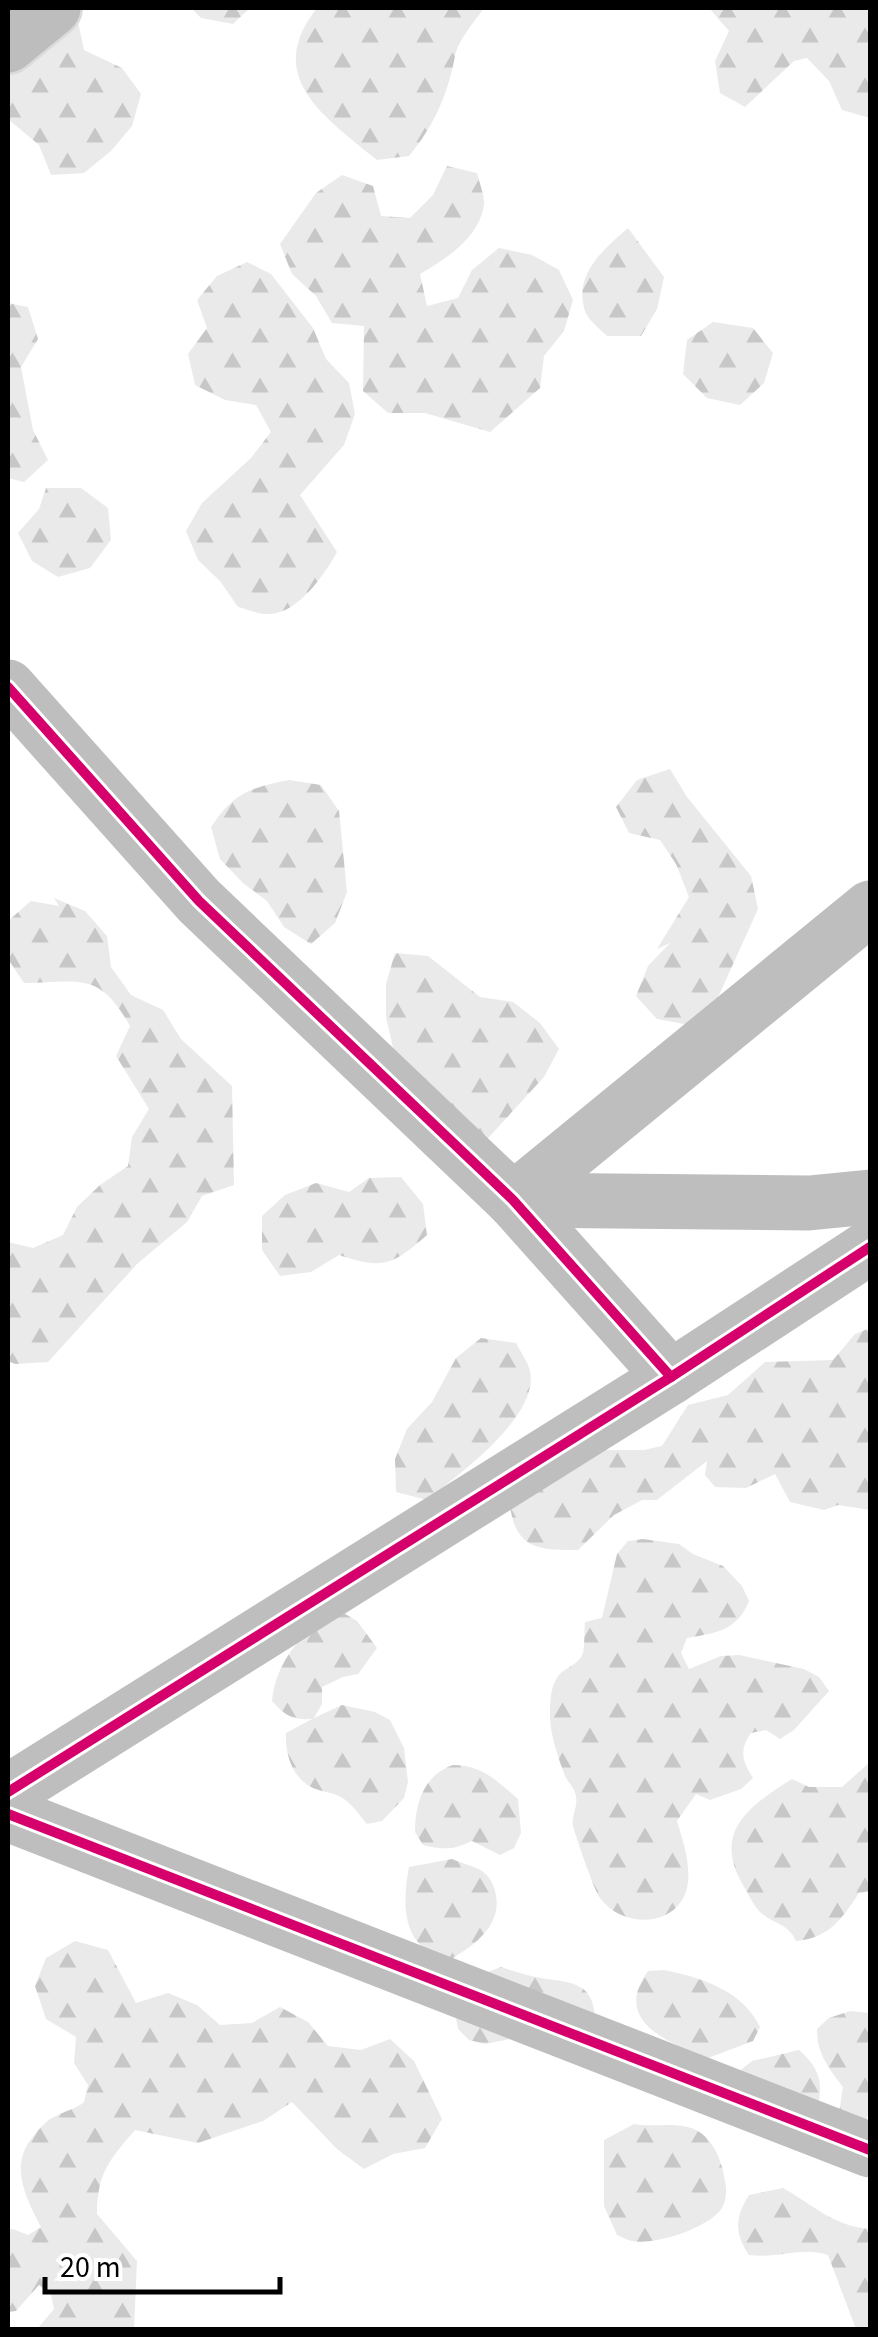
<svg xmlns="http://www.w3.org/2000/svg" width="878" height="2337" font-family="'Source Sans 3',sans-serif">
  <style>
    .forest { fill: url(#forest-firs) }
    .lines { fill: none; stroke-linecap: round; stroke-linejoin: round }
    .highway-casing { stroke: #dbdbdb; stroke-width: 60 }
    .minor { stroke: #bebebe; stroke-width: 55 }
    .highway { stroke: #bdbdbd; stroke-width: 55 }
    .cycleway-casing { stroke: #fff; stroke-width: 16 }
    .cycleway { stroke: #d6006c; stroke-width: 10 }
  </style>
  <defs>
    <pattern id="forest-firs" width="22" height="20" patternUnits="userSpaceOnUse" patternTransform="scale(2.5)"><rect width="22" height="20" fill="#eaeaea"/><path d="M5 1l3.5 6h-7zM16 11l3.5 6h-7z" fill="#c7c7c7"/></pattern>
  </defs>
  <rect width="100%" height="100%" fill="#fff"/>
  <g class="forest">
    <polygon points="191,8 250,8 233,24 201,18"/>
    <path d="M 317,8 L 484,8 C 475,21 458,40 455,56 C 448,94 434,126 409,156 L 377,160 C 326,118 262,77 317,8 Z"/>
    <polygon points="709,8 870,8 870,118 842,110 829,81 807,58 794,61 745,107 720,93 715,61 729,31"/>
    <polygon points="77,17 84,50 122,68 141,94 132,126 111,151 84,173 51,175 39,145 8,119 8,36"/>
    <path d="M 447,166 L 477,173 C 479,182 485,196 484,205 C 479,238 446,259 420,274 L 427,306 L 458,298 L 472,270 L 499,248 L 532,255 L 559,270 L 573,300 L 564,331 L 544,356 L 540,388 L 490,432 L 425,413 L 388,413 L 363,391 L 364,326 L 332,323 L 316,296 L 292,274 L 280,244 L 316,193 L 342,175 L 373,186 L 381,216 L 410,218 L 433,195 Z"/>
    <path d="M 628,228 L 664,277 L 657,309 L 641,336 L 607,336 C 600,329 588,320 585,311 C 573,274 604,249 628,228 Z"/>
    <path d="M 247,262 L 271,274 L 313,328 L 326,359 L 349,383 L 355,414 L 344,445 L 300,495 L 337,552 C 324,575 299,613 269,614 C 260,615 247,609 238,607 L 220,581 L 198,560 L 186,531 L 202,503 L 251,458 L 271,432 L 256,405 L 225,400 L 195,385 L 188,354 L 207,328 L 197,300 L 217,276 Z"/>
    <polygon points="8,303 28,307 38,339 21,367 33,430 48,460 24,482 8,478"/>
    <polygon points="713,322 753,328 773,353 764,383 740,405 707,398 683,374 687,340"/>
    <polygon points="46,488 81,488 108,508 111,540 90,568 58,577 32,561 18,533 39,509"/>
    <polygon points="670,769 687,797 751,876 758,909 715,1004 689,1025 657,1019 636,996 648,966 670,943 657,949 689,897 676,864 660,840 629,833 616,807 637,780"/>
    <path d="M 289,780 L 321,785 L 339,811 L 347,892 L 335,923 L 311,944 L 284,927 L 267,901 L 243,883 L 220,859 L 211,827 C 234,793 249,788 289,780 Z"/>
    <path d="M 54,898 L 85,911 L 107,936 L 111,967 L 131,995 L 163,1010 L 181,1039 L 232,1086 L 234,1185 L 202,1196 L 187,1222 L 137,1264 L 48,1362 L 15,1364 L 8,1361 L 8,1242 L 33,1248 L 63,1235 L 77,1207 L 100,1185 L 128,1166 L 132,1137 L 149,1109 L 116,1056 L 130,1026 C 99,971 81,982 24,983 L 8,959 L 8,921 L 31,901 L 59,906 Z"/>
    <polygon points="395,953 428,956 480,997 513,1002 540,1023 559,1049 544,1077 479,1148 393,1048 386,1017 386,984"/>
    <path d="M 401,1177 L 423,1204 L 427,1235 C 393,1265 383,1270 339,1255 L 311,1272 L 280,1276 L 262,1250 L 262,1216 L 285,1195 L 316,1183 L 349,1192 L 369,1178 Z"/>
    <path d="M 870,1328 L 870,1510 L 838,1505 L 824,1510 L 790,1502 L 775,1474 L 746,1488 L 715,1487 L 705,1475 L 707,1461 L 657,1500 L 642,1500 L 614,1515 L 578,1550 C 540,1550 516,1550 510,1506 L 595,1450 L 644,1450 L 662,1446 L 688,1405 L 728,1395 L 765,1362 L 833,1360 L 855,1334 Z"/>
    <path d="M 481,1338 L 516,1343 C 520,1351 528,1362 530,1371 C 540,1416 458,1475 427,1500 L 396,1492 L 395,1459 L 407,1429 L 432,1402 L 456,1358 Z"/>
    <path d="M 643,1539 L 679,1544 L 693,1554 L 723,1566 L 742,1586 L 749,1601 C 737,1631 716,1633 687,1638 L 681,1653 L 689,1669 L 721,1656 L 739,1655 L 804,1669 L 819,1677 L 829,1691 L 794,1730 L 780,1739 L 766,1730 L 751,1733 C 739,1750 742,1761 753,1778 L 741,1789 L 710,1800 L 696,1794 L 677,1821 C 683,1841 690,1861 688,1882 C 683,1927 624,1931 600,1898 C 594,1890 576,1837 573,1826 C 571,1817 578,1807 576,1796 C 575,1788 569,1784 565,1776 C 559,1760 550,1734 550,1717 C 550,1703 550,1683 561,1673 C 569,1666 579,1664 583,1653 C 585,1644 584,1631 585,1622 L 602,1618 L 617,1554 L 628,1541 Z"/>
    <path d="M 342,1612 L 357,1621 L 377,1648 L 358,1674 L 343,1677 L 322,1687 L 322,1704 L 314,1718 L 342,1705 L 375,1712 L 390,1720 L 404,1748 L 408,1782 L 404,1798 L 382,1821 L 367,1824 C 360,1816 353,1805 344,1799 C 335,1792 324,1793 313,1788 C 292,1778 285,1754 286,1733 L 312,1719 C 293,1720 285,1716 272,1701 C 275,1663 305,1624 342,1612 Z"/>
    <path d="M 870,1762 L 870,1891 L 859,1893 C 842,1919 829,1938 796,1941 C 788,1923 773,1924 760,1912 C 753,1905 748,1893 743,1885 C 712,1832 749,1806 792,1779 L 809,1787 L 842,1787 Z"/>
    <path d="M 453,1765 C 482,1765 497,1781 518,1799 L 521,1833 L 514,1848 L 500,1855 L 472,1841 C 454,1850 443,1850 423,1845 L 415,1832 C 415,1803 424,1775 453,1765 Z"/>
    <path d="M 452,1859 C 461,1863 474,1866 482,1871 C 489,1876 493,1883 495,1891 C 504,1923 476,1945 451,1959 C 401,1951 402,1905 409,1867 Z"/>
    <path d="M 75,1941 L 108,1950 L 136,2003 L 168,1993 L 197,2005 L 220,2025 L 252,2023 L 280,2007 L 308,2022 L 328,2046 L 361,2050 L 390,2039 L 414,2061 L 442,2119 L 425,2148 L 393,2154 L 364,2169 L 337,2149 L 292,2102 L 263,2121 L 198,2143 L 135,2130 C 109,2160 97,2174 97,2214 L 137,2261 L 134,2329 L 37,2329 L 54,2309 L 51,2294 L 39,2285 L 16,2311 L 8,2312 L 8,2230 L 13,2229 L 28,2235 L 41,2227 C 26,2198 9,2166 32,2138 C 39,2129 46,2120 56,2116 C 67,2110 74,2110 84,2102 L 88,2085 L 74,2063 L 76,2037 L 46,2019 L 35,1986 L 46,1958 Z"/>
    <path d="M 501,1967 C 514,1971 527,1976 541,1978 C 573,1983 595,1982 595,2022 L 485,2044 L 469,2040 L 458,2029 L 455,2012 L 485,1973 Z"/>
    <path d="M 664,1970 C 702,1978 742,1990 760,2027 L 753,2041 L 708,2058 C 670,2043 611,2022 648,1971 Z"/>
    <path d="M 850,2011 L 870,2013 L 870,2109 L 862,2132 L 838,2119 L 843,2087 C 828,2067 817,2054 817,2029 L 829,2018 Z"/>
    <path d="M 799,2050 C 821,2069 824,2085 816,2113 L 738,2072 L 752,2061 Z"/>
    <path d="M 634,2124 C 654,2128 677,2121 696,2130 C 710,2137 718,2153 722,2167 C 725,2180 729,2193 723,2206 C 713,2227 654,2246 632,2241 C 627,2240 622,2237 617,2235 L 604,2206 L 604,2140 Z"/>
    <path d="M 783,2188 C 815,2206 833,2226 870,2229 L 870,2329 L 856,2329 L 828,2255 C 803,2246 777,2259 749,2255 C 734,2233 735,2217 749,2195 Z"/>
  </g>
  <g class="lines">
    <g class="highway-casing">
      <polyline id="highway" points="8,45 53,8"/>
    </g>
    <g class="minor">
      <polyline points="8,687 199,901 513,1200 671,1377"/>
      <polyline points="513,1200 870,908"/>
      <polyline points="513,1200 809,1203 870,1197"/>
      <polyline points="8,1792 671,1377 870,1247"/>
      <polyline points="8,1814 870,2150"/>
    </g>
    <use href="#highway" class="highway"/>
    <g class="cycleway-casing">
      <g id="cycleway">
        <polyline points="8,687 199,901 513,1200 671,1377"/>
        <polyline points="8,1792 671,1377 870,1247"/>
        <polyline points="8,1814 870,2150"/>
      </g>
    </g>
    <use href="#cycleway" class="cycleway"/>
  </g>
  <rect width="878" height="2337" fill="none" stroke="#000000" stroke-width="20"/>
  <path d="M45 2277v15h235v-15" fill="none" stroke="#000000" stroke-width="5"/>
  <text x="60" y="2277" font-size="30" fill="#000000" stroke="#ffffff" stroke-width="8" paint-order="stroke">20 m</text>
</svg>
